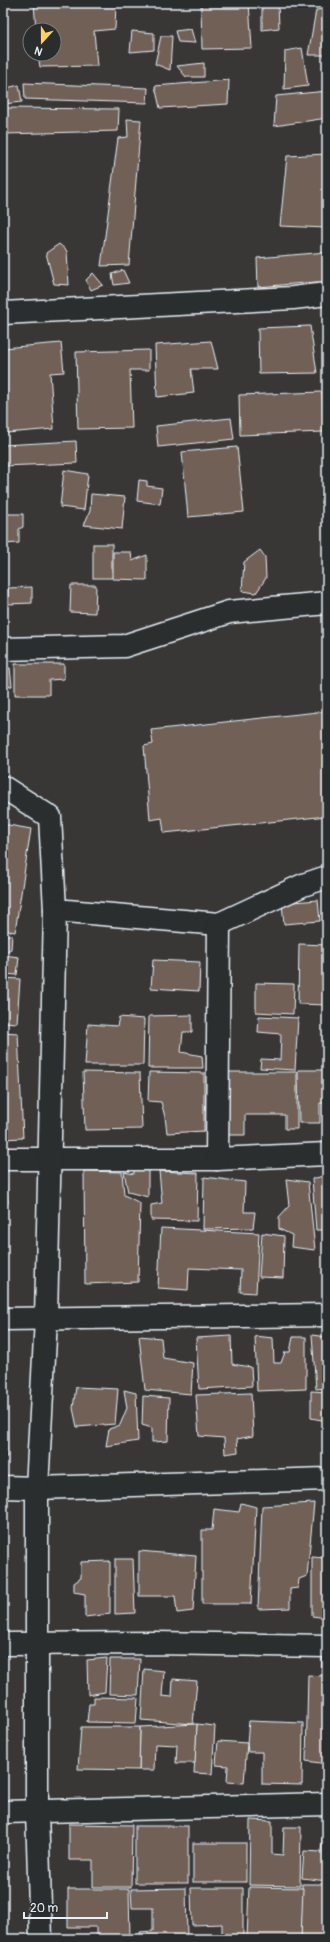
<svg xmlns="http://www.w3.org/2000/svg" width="330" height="1942" font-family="Pangolin,sans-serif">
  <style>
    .building { fill: #716157; stroke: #e8f1f8 }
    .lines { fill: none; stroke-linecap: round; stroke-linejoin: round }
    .minor-casing { stroke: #e8f1f8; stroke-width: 25 }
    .minor { stroke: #2a2d2e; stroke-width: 22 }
  </style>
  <rect width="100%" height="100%" fill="#383736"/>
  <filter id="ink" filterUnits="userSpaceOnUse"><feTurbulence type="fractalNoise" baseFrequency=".025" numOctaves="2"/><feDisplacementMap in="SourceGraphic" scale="8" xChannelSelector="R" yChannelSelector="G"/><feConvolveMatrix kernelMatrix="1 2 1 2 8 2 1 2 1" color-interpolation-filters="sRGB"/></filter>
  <g filter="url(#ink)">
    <g class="building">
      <polygon points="34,3 116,3 115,29 94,31 97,66 40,67 38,54 54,54 54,30 36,30"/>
      <polygon points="191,3 249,3 252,48 202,49 201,5"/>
      <polygon points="262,3 278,3 279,28 262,30"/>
      <polygon points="327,9 327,69 325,55 308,55 316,10"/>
      <polygon points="191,29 195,43 178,42 175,31"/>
      <polygon points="132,31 154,33 154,50 130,52"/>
      <polygon points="161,36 172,36 170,70 155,64"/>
      <polygon points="302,48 308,86 284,89 285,51"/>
      <polygon points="204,63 204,77 186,77 177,66"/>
      <polygon points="229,80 228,104 160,108 155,86"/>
      <polygon points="24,83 148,88 147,103 25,99"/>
      <polygon points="19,85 22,102 3,104 3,89"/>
      <polygon points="327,91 327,118 274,126 276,96"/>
      <polygon points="3,108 119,109 118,131 4,134"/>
      <polygon points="127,119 141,120 129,265 101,266 118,138 128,137"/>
      <polygon points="327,154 327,228 280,226 287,156"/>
      <polygon points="59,244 67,251 69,285 54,284 46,253"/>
      <polygon points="327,252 327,281 258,287 257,258"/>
      <polygon points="123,270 129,283 114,285 112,274"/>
      <polygon points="93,273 103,285 91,290 86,280"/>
      <polygon points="310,326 317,373 259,374 258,328"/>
      <polygon points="211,341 218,369 191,369 194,393 157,397 155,345"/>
      <polygon points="61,343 64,372 50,373 54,429 6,433 3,402 3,348"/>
      <polygon points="149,350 149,370 130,370 132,428 78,429 76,352"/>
      <polygon points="322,392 324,432 240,435 239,395"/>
      <polygon points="231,418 234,439 158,447 156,426"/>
      <polygon points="76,441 77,463 3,466 3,445"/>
      <polygon points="237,447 244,512 188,517 182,452"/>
      <polygon points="64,470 88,474 84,510 60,507"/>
      <polygon points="139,480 147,481 147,486 162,488 160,504 137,501"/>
      <polygon points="91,494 125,497 122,529 84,525 90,511"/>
      <polygon points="3,514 23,514 23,527 19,529 19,543 3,544"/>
      <rect x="93" y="544" width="19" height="34"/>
      <polygon points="260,550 265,557 266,578 256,593 242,591 244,562"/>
      <polygon points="113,552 131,552 132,561 147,555 147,580 113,579"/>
      <polygon points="71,585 96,585 95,613 70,612"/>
      <polygon points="32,587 32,603 8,604 8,588"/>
      <polygon points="15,664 64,664 64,679 49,680 49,695 15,695"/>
      <polygon points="3,668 10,668 12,686 3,687"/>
      <polygon points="327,711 327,816 164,833 162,818 150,820 144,746 153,744 151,730"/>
      <polygon points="3,824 31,829 15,932 3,930"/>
      <polygon points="318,900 320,921 284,924 282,903"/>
      <polygon points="3,935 12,935 11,949 3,953"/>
      <polygon points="299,944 327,945 327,1005 298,1004"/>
      <polygon points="3,955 19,957 17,975 3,974"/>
      <polygon points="153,960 200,962 199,991 151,988"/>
      <polygon points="3,978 20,979 17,1023 3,1022"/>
      <polygon points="256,983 294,984 293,1014 256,1012"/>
      <polygon points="192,1015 192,1032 183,1032 181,1052 202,1056 203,1068 148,1068 149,1016"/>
      <polygon points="259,1016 298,1018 295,1070 260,1068 261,1059 280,1060 281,1034 258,1032"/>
      <polygon points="119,1017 144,1019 143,1065 85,1065 88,1024 117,1026"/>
      <polygon points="3,1032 18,1033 23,1138 3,1139"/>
      <polygon points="298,1070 327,1070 327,1103 320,1103 320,1123 299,1123"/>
      <polygon points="83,1072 140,1073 142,1129 85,1130"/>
      <polygon points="149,1072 204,1073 204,1131 167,1133 165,1117 161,1102 148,1101"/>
      <polygon points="224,1072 297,1072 297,1129 285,1129 285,1115 245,1115 245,1135 224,1135"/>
      <polygon points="134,1168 148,1169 148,1197 128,1192 124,1172 134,1174"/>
      <polygon points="84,1171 122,1172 124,1195 140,1203 138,1282 85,1284"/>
      <polygon points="159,1171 198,1173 197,1221 151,1220 151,1205 162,1203"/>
      <polygon points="327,1175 327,1230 316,1230 312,1179"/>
      <polygon points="204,1177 245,1182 244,1212 255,1212 253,1228 203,1229"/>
      <polygon points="3,1178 5,1178 8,1203 3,1204"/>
      <polygon points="286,1179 308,1182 315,1250 291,1247 292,1235 279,1229 279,1217 289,1206"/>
      <polygon points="161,1228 259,1233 256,1293 240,1292 241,1270 189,1268 188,1290 158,1288"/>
      <polygon points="262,1233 284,1236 283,1278 259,1277"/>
      <polygon points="312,1335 327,1337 327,1388 316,1389"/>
      <polygon points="139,1336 161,1338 163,1358 193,1363 191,1394 145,1390"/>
      <polygon points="231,1336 232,1364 251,1367 252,1386 199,1389 196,1338"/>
      <polygon points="255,1336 273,1338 274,1363 281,1363 285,1352 290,1352 293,1337 306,1337 306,1389 257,1391"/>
      <polygon points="3,1339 6,1339 3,1397"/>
      <polygon points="76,1387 118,1389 115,1424 77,1427 73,1408"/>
      <polygon points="124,1390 136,1393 138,1441 106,1446 109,1429 120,1425 127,1408"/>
      <polygon points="311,1391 327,1392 327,1421 311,1418"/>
      <polygon points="251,1393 253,1436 237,1439 238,1452 225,1454 224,1438 199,1436 196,1395"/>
      <polygon points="143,1396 169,1398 168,1441 152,1442 152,1428 142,1425"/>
      <polygon points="3,1403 4,1403 7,1457 3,1457"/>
      <polygon points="241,1503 256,1507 251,1604 202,1604 202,1530 212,1530 214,1509 239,1512"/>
      <polygon points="314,1503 307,1576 299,1579 298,1588 290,1589 290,1608 258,1609 262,1506"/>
      <polygon points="139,1551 196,1556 193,1611 177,1613 175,1596 139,1596"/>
      <polygon points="312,1557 327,1558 327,1618 312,1616"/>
      <polygon points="115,1559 133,1559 135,1613 115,1614"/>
      <polygon points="110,1561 110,1614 85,1617 85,1594 74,1592 74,1583 81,1578 81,1562"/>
      <polygon points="107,1658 105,1692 88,1695 87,1660"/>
      <polygon points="110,1659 140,1659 138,1695 109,1694"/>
      <polygon points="322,1659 327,1659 327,1764 306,1761 308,1675 321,1676"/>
      <polygon points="3,1663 6,1663 3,1723"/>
      <polygon points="144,1669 164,1671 162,1696 172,1697 173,1679 197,1681 193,1724 141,1720"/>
      <polygon points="94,1697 138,1698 136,1723 87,1722 89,1704 94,1704"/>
      <polygon points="249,1721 303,1723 302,1785 262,1784 262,1752 248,1752 247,1743"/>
      <polygon points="197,1724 215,1726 212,1774 194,1773"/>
      <polygon points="197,1724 195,1763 176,1763 177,1745 155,1744 154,1770 139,1770 140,1727"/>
      <polygon points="81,1727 140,1727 139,1770 78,1769"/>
      <polygon points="218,1741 247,1743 244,1783 227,1782 228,1766 216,1765"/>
      <polygon points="250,1820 272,1821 272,1854 283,1855 284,1827 301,1827 300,1886 249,1885"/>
      <polygon points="324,1820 327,1820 327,1881 302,1878 304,1851 321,1852"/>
      <polygon points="69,1824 132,1825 131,1887 93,1887 93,1860 69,1860"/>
      <rect x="135" y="1826" width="53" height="57"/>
      <rect x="193" y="1843" width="53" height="39"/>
      <polygon points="302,1884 327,1884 327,1939 301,1939"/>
      <polygon points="249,1887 303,1888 301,1939 247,1939"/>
      <polygon points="186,1888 187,1939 141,1939 140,1932 153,1931 153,1908 132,1908 131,1889"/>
      <polygon points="191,1888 243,1888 243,1939 222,1939 222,1924 192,1925"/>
      <polygon points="68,1889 129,1889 130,1939 97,1939 97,1927 68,1927"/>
    </g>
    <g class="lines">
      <g class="minor-casing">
        <g id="minor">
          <polyline points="3,313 293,298 327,294"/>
          <polyline points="3,649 124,646 229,612 327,603"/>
          <polyline points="3,787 50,817 55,910 219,924 303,885 327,877"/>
          <polyline points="3,1159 217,1159 327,1154"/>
          <polyline points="217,1159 219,924"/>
          <polyline points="3,1319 327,1315"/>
          <polyline points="3,1487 37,1488 327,1479"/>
          <polyline points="3,1644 154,1643 327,1646"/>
          <polyline points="3,1812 327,1804"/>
          <polyline points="41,1939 37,1811 37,1488 46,1319 55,910"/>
        </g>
      </g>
      <use href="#minor" class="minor"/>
    </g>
  </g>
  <rect width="330" height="1942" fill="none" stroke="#2a2d2e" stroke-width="16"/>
  <rect x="8" y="8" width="314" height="1926" fill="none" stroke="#e8f1f8" stroke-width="1.5" filter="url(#ink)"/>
  <g transform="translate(42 42) rotate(201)"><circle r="19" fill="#2a2d2e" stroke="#767b7f"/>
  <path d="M0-3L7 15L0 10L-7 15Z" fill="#ffd166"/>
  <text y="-6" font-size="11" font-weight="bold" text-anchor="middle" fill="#e8f1f8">N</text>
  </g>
  <path d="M24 1912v6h83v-6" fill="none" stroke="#e8f1f8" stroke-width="2"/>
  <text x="30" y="1912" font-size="12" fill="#e8f1f8" stroke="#2a2d2e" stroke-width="3" paint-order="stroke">20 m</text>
</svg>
